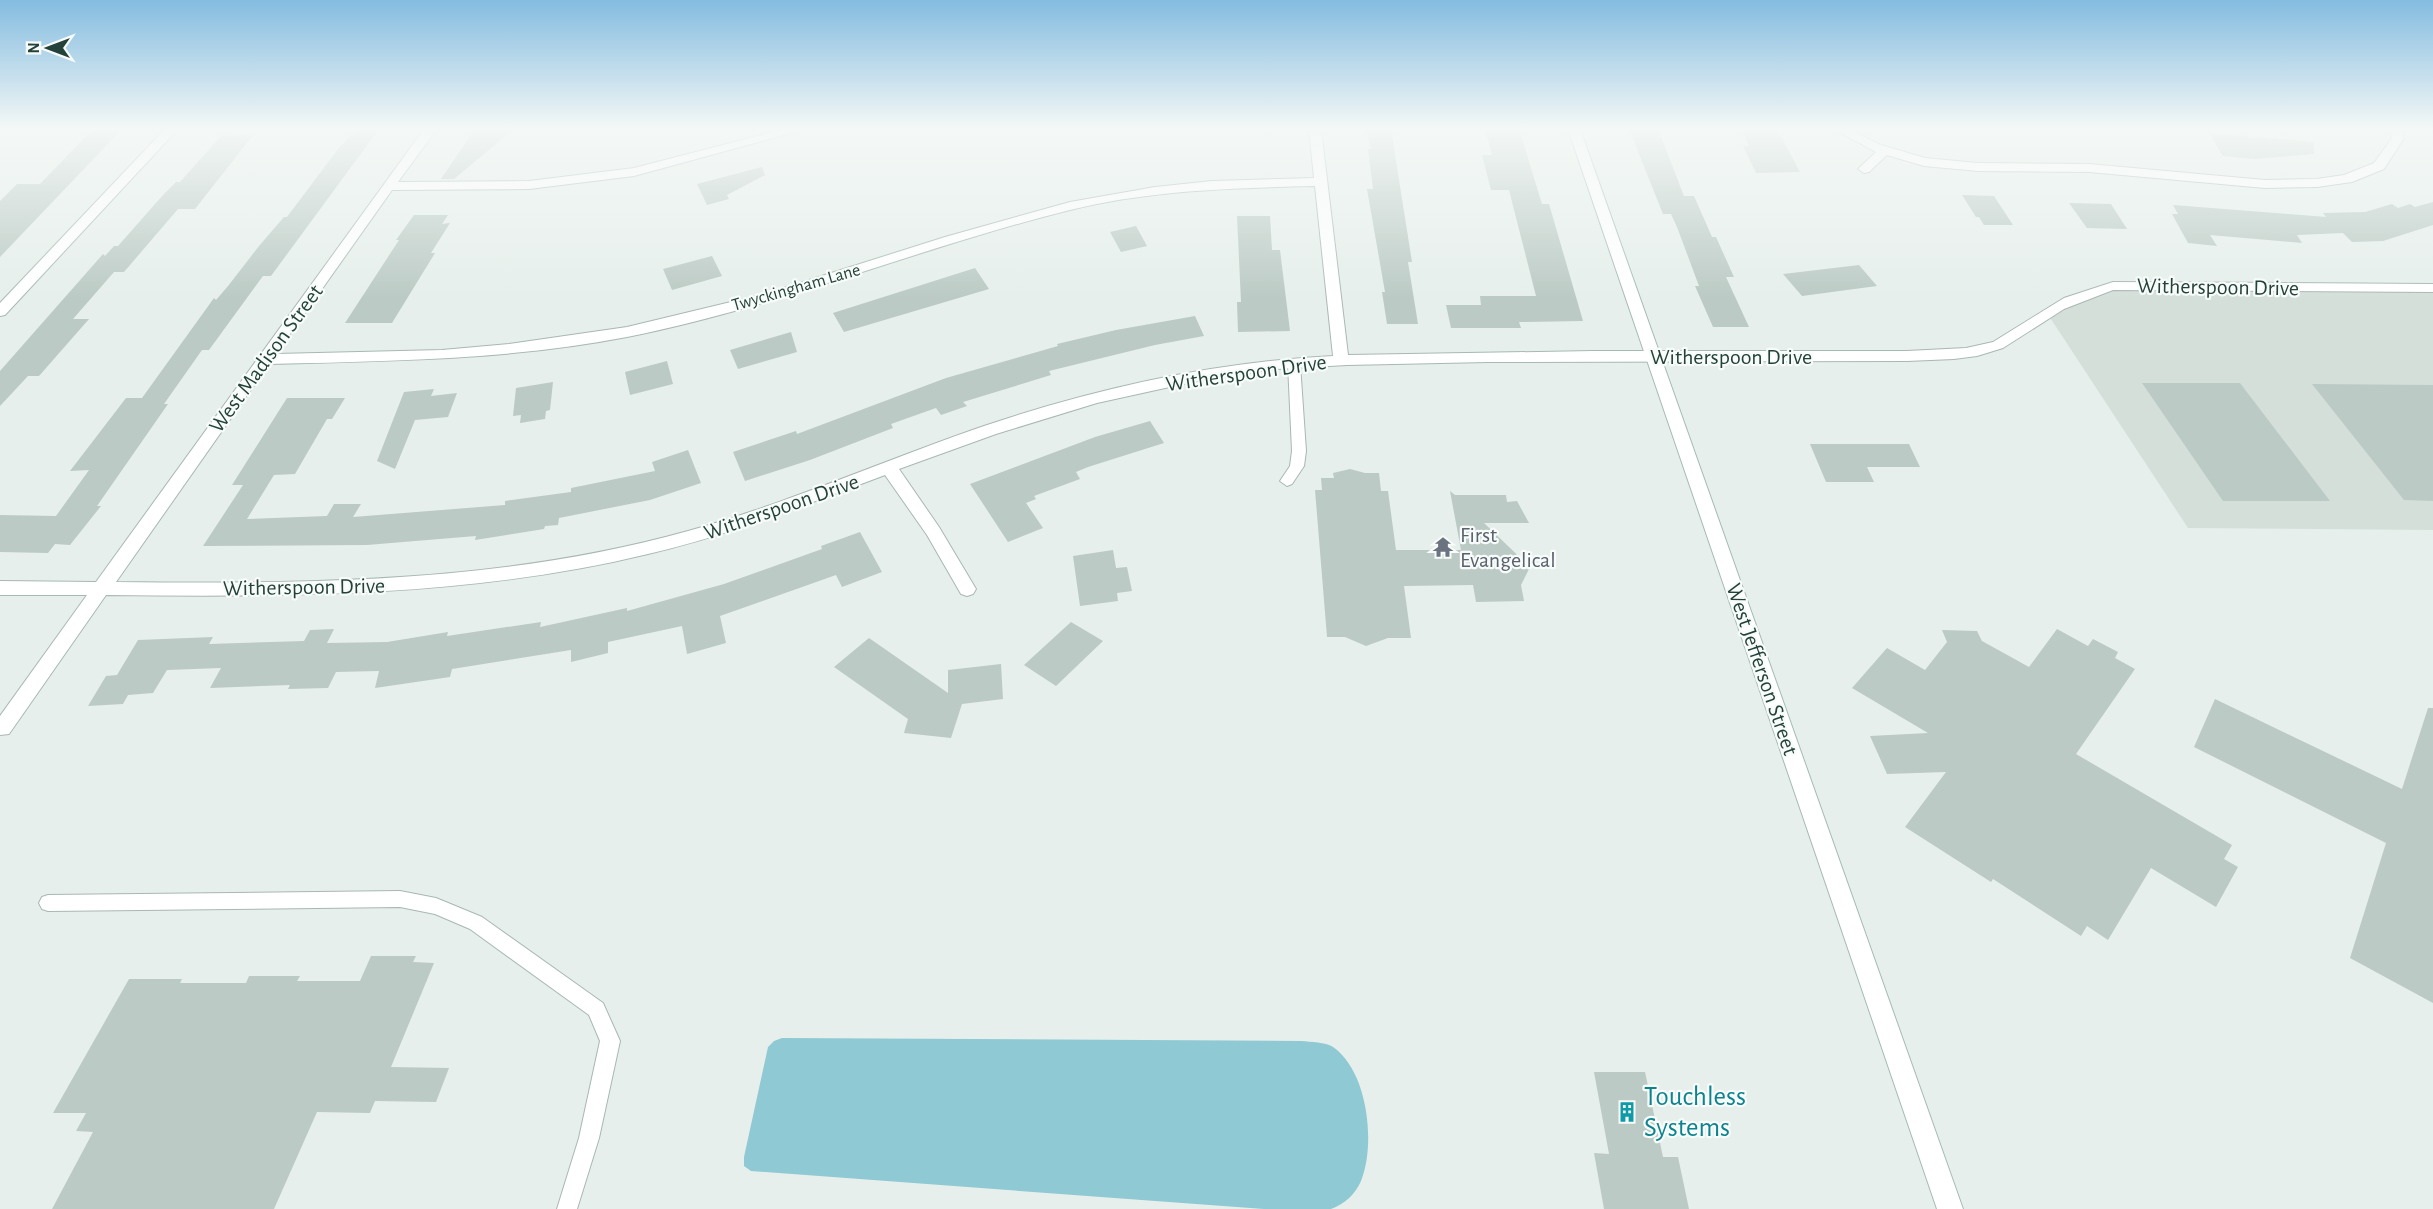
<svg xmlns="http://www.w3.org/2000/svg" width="2433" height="1209" font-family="'Alegreya Sans',sans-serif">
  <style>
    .built { fill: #d4dfda }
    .water { fill: #8ec9d4 }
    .building { fill: #bbcac4 }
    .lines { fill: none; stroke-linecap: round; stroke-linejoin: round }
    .lane-casing { stroke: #a8b8b2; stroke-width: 2 }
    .street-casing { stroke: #a8b8b2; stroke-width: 2 }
    .secondary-casing { stroke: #a4bbb3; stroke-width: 2 }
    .lane { fill: #fff; fill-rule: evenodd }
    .street { fill: #fff; fill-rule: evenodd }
    .secondary { fill: #fff; fill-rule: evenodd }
    .labels { text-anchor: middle; stroke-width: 4.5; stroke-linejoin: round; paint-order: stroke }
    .far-street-label { font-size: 18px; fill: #24423a; stroke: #f7fbf9 }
    .street-label { font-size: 22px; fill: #24423a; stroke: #f7fbf9 }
    .worship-label { font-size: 22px; fill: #5b616d; stroke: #f7fbf9; text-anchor: start }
    .near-culture-label { font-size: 27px; fill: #0d838f; stroke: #f7fbf9; text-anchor: start }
  </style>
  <rect width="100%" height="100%" fill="#e6efeb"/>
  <polygon class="built" points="2113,286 2433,288 2433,530 2188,528 2047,313"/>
  <path class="water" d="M 782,1038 L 1301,1041 C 1311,1042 1325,1042 1333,1047 C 1368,1071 1376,1144 1361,1181 C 1355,1195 1344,1204 1331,1209 L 1264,1209 L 751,1171 L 744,1166 L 744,1157 L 768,1047 L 774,1041 Z"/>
  <g class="building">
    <polygon points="93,129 122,129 0,257 0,201 17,184 40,184"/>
    <polygon points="357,129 379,129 271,276 263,276 209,350 202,350 164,404 168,404 97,506 101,506 70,545 55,544 48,553 0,552 0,515 56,516 89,470 70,471 126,398 142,398 214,298 216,300 228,286 259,246 284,217 287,217 338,149"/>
    <polygon points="475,129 514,129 454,179 441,179"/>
    <polygon points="1366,129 1391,129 1412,262 1408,262 1418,324 1387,324 1382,292 1385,292 1367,189 1373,189 1368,149 1371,149"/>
    <polygon points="1485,129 1519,129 1542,204 1549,204 1583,321 1519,322 1521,328 1451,328 1446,305 1481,305 1480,296 1536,296 1509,190 1491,190 1482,155 1492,155"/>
    <polygon points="1629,129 1658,129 1684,196 1694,196 1712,237 1716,237 1734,277 1726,277 1749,327 1713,327 1695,286 1699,286 1677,227 1671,214 1663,214"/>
    <polygon points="1741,129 1777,129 1800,172 1756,173 1743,146 1749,146"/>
    <polygon points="2209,133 2314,142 2314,154 2253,159 2223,156"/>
    <polygon points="253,135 195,209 178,209 124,272 114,272 73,319 89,319 39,376 28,376 0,406 0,371 103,254 105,256 114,246 118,246 163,195 176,182 180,182 221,136"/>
    <polygon points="762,167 765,175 727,195 729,199 707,205 697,184"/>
    <polygon points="1962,195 1994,196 2013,225 1984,225 1979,217 1976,217"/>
    <polygon points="2433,202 2433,225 2383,241 2352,242 2343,233 2297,235 2302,243 2210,235 2217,246 2188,243 2172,214 2178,214 2173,205 2326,217 2323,213 2365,212 2392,204 2398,208 2410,204 2415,207"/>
    <polygon points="2069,203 2111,204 2127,229 2087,228"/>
    <polygon points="414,215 448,215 442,224 450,223 431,253 435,253 392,323 345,323 399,240 396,240"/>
    <polygon points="1237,216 1270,216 1272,250 1280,250 1290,331 1238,332 1237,302 1241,302"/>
    <polygon points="1136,226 1147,246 1121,252 1110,232"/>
    <polygon points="712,256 722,276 672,290 663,269"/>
    <polygon points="1859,265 1877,286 1802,296 1783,274"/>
    <polygon points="975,268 989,289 844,332 833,313"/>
    <polygon points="1195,316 1204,336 1155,345 1049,371 1051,375 963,402 967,406 941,415 936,408 891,424 893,428 810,460 745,481 733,452 796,431 797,434 946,378 1058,346 1057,344 1116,330"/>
    <polygon points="791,332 797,352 738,369 730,350"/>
    <polygon points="667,361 673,384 630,395 625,372"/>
    <polygon points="553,382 550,410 546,411 545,419 520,423 521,415 513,416 516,388"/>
    <polygon points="2142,383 2240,383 2330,501 2223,501"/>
    <polygon points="2312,384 2433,385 2433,501 2404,500"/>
    <polygon points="434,389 431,396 457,393 448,417 415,420 395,469 377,461 404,392"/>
    <polygon points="287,398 345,398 332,419 327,419 295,474 274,475 247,519 327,516 334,504 361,504 353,517 505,505 505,501 571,492 571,488 655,471 652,462 688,450 701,483 650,500 559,518 558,525 545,526 544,529 475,540 476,536 367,545 203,546 243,485 232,485"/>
    <polygon points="1150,421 1164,443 1088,467 1076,472 1080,479 1034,496 1036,499 1026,503 1043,528 1008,542 970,484 1095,437"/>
    <polygon points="1810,444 1909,444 1920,467 1867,467 1874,482 1826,482"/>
    <polygon points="1350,469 1365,473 1379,473 1381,491 1388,491 1396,550 1461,550 1450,491 1455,495 1506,495 1507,502 1517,501 1529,523 1484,523 1530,567 1521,585 1524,601 1476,602 1473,585 1404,586 1411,638 1388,638 1366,646 1345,637 1327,637 1315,490 1322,490 1321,478 1334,478 1333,473"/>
    <polygon points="860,532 882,572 842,587 836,575 720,616 726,643 687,654 682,626 608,642 608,653 571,662 571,650 452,669 450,677 375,688 379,671 336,672 328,688 288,689 290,685 210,688 221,668 167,670 153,693 128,695 123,704 88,706 106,676 117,675 138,640 213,637 209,644 304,641 310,630 334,629 327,643 387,642 448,632 447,636 541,622 540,627 627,608 627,611 724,584 822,549 821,546"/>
    <polygon points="1113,550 1116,568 1127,567 1132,591 1117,593 1118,601 1080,606 1073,556"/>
    <polygon points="1071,622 1103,641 1056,686 1024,665"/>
    <polygon points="2057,629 2088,646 2093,639 2118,652 2115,658 2135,669 2076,754 2232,845 2224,859 2238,867 2216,907 2151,868 2108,940 2087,926 2081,936 1993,879 1991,882 1905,827 1946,772 1887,774 1870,736 1928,733 1852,688 1887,648 1925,670 1947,642 1942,630 1977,631 1982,641 2029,667"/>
    <polygon points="869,638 948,693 948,670 1001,664 1003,699 962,704 951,738 904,733 908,719 834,667"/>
    <polygon points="2215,699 2402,789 2428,708 2433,708 2433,1003 2350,958 2386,843 2194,747"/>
    <polygon points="371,956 416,956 413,962 434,963 391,1067 449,1068 436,1102 375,1101 370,1113 317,1112 274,1209 52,1209 93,1132 76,1131 86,1113 53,1113 129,979 182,979 180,983 246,983 249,976 300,976 297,981 360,981"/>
    <polygon points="1594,1072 1645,1072 1663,1157 1678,1157 1689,1209 1604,1209 1594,1153 1609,1154"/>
  </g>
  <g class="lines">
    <g class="lane-casing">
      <g id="lane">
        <polygon points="1294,360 1300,364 1306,451 1304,466 1292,484 1287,486 1280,481 1290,466 1292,451 1288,364"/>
        <polygon points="400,891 436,898 482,917 603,1003 620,1041 599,1138 577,1209 557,1209 579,1138 600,1041 589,1015 470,929 435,914 400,907 48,911 42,909 39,903 42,897 48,895"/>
      </g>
    </g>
    <g class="street-casing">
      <g id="street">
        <polygon points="165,129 178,129 5,315 0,316 0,303"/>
        <path d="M 424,129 L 437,129 L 398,182 L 529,181 L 634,168 L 784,129 L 806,129 L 634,176 L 529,189 L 392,190 L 276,354 L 442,350 L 509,344 L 627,327 L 768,293 L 945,237 L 1070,202 L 1155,187 L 1212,181 L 1314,178 L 1309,129 L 1321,129 L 1348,355 L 1593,351 L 1907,351 L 1966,348 L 1993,342 L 2064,298 L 2113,282 L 2433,284 L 2433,292 L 2113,290 L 2064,309 L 2003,348 L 1977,356 L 1954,359 L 1907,361 L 1488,362 L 1347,365 L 1276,369 L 1206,379 L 1097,403 L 996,434 L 899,469 L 939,527 L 976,589 L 973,594 L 967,596 L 961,594 L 927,535 L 885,475 C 808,504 729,535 648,554 C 471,597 288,597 106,595 L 9,734 L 0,735 L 0,716 L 87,595 L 0,595 L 0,581 L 96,582 ZM 1315,186 L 1333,356 C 1214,362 1097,388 984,426 C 885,460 789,503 688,531 C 502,583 308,584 116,582 L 269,364 C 389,361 509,360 627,337 C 778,307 921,247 1070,210 C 1150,190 1233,188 1315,186 Z"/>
        <polygon points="1834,129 1850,129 1878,144 1925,158 1978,163 2089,164 2265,180 2317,179 2344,175 2374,163 2392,138 2389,129 2401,129 2404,138 2384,169 2352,182 2317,187 2265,188 2089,172 1978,171 1924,166 1887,155 1869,172 1864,173 1858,169 1876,152"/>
      </g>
    </g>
    <g class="secondary-casing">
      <polygon id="secondary" points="1568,129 1580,129 1963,1209 1937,1209"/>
    </g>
    <use href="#lane" class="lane"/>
    <use href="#street" class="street"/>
    <use href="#secondary" class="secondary"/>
  </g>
  <linearGradient id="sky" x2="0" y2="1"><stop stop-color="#84bce0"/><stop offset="0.43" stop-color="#f4f8f6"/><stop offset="1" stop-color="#f4f8f6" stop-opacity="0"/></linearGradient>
  <rect width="2433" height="299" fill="url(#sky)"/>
  <defs>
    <g id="temple-bare" transform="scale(1.62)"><path d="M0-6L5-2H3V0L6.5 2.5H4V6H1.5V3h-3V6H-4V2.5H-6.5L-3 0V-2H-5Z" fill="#6b7280" stroke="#f7fbf9" stroke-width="2.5" paint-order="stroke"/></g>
    <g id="building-bare" transform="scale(1.62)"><path d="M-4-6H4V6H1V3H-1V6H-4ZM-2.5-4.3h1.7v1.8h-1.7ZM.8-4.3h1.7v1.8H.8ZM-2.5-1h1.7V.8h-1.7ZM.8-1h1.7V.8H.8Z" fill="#0f9aa8" stroke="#f7fbf9" stroke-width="2.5" paint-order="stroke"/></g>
  </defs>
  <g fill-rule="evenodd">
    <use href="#temple-bare" x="1443" y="547"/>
    <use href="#building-bare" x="1627" y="1112"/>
  </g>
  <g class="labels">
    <g class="far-street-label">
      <text transform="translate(796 287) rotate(-16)" y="6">Twyckingham Lane</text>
    </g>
    <g class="street-label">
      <text transform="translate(2218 286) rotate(1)" y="8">Witherspoon Drive</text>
      <text x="1731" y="364">Witherspoon Drive</text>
      <text transform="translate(265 358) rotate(-54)" y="8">West Madison Street</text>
      <text transform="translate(1246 372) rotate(-8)" y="8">Witherspoon Drive</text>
      <text transform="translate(781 506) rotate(-19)" y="8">Witherspoon Drive</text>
      <text transform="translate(304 586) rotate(-1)" y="8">Witherspoon Drive</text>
      <text transform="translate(1763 669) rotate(71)" y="8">West Jefferson Street</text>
    </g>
    <g class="worship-label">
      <text x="1460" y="542">First<tspan x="1460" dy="25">Evangelical</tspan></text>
    </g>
    <g class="near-culture-label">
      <text x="1644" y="1105">Touchless<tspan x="1644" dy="31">Systems</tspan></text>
    </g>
  </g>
  <g transform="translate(48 48) rotate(270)" stroke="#f7fbf9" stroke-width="4.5" paint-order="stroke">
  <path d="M0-4.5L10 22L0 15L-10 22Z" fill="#24423a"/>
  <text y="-9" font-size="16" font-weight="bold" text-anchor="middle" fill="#24423a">N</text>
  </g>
</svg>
